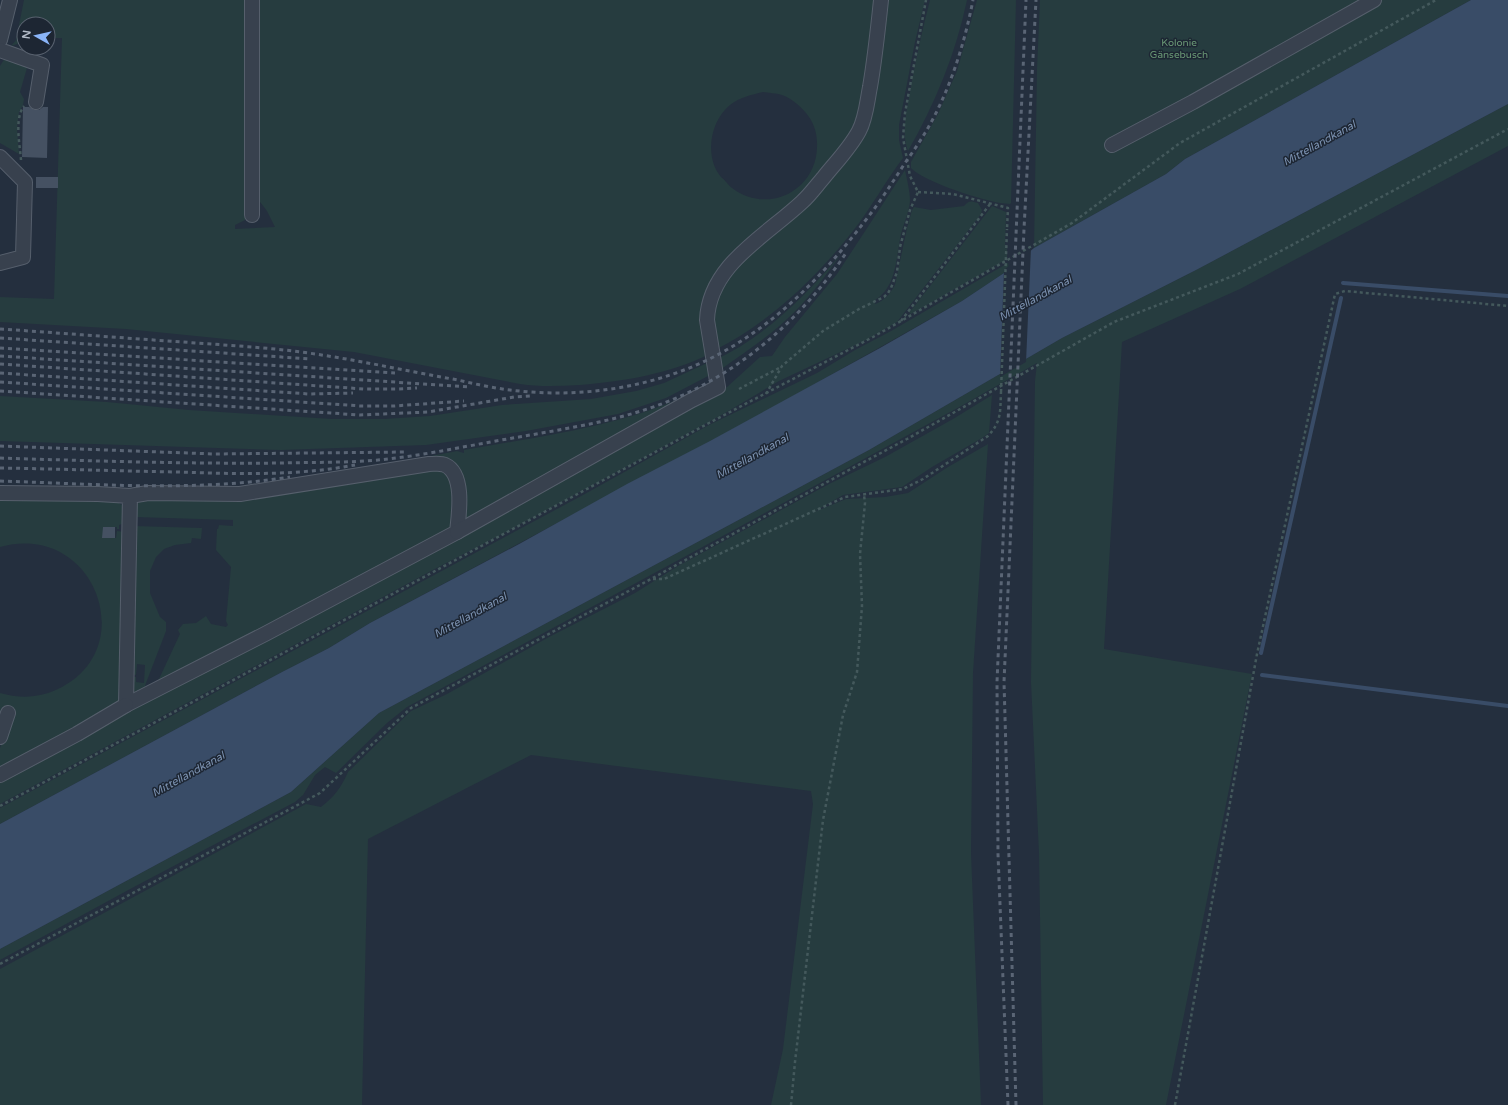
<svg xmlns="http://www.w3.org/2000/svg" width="1508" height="1105" font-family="'Varela Round',sans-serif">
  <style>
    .green { fill: #263c3f; fill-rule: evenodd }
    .water { fill: #394c67 }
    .pier { fill: #242f3e }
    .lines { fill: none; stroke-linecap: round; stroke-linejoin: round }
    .stream { stroke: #394c67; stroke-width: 4 }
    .building { fill: #455162 }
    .minor-casing { stroke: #565f6c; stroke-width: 16 }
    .path { stroke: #44595c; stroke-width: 2.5; stroke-dasharray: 3 3; stroke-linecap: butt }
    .minor { stroke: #38414e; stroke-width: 14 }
    .rail { stroke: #5a6575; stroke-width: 3; stroke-dasharray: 4 4; stroke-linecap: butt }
    .path-bridge { stroke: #44595c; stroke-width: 2.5; stroke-dasharray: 3 3; stroke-linecap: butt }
    .labels { text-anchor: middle; stroke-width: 3; stroke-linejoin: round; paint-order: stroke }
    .park-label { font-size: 10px; fill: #6b9a76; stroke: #1d2633 }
    .water-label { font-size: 11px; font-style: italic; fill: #7c92b1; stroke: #1d2633 }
  </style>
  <rect width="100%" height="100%" fill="#242f3e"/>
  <g class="green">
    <path d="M 24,0 L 248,0 L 249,205 L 245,220 L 235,225 L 235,229 L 275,227 L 267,211 L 257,198 L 258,0 L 876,0 L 862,112 L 834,160 L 716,280 L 710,354 C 668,374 627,381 580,385 C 560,386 540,387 520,384 L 354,352 L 126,329 L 0,322 L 0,297 L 54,299 L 62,38 L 48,38 L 48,24 L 24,24 L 24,42 L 11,46 L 16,40 ZM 763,92 C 769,93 776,93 782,95 C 791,98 799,105 806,113 C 813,121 817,132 817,143 C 819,189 769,216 732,188 C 728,185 725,180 721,177 C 704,157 710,121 730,105 C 740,97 751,95 763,92 Z"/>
    <path d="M 884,0 L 925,0 L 915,42 L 899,125 L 899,140 L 903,158 C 885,182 871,208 853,231 C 816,278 769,323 715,350 L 712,336 L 717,288 L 854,144 Z"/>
    <path d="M 930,0 L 967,0 C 956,53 935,104 908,151 C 900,131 909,101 912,81 C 917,54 923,27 930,0 Z"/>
    <path d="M 977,0 L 1016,0 L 1011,203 L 1010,204 C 1004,203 997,203 991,201 C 973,197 923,181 911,168 L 911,162 L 938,114 L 957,71 Z"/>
    <polygon points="1040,0 1471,0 1185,159 1166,174 1034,248 1037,69"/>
    <polygon points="5,58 24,63 27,68 20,92 24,99 23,105 19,112 17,129 19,154 0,143 0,66"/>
    <polygon points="1508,104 1508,146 1240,289 1122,342 1104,649 1252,674 1166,1105 1043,1105 1039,853 1031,682 1035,381 1037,363 963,405 697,550 407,707 387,723 336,773 325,767 315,775 303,795 295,802 132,888 0,960 0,949 291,792 379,713 869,450 1062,338 1198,269"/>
    <path d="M 905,170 C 907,180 910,191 910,201 C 909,212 904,223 901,234 C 896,257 897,287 875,300 L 875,304 C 884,301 890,294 895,285 L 907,228 L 912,210 L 914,207 L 931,210 L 964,206 C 969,200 971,201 978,203 L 982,210 L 981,214 L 897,322 L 864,341 L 779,381 L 725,413 L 504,533 L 431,571 L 0,804 L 0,778 L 151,691 L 159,679 L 180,634 L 178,630 L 183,624 L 196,623 L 206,616 L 211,624 L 226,627 L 228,625 L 226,621 L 231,567 L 216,550 L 217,529 L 218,529 L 219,525 L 233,526 L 233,520 L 134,517 L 135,507 L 141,500 L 221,498 L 237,502 L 267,493 L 428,458 L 431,456 L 457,451 L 464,453 L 464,450 C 536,437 611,428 679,399 L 673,415 L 727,387 L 760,357 L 772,356 L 785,337 L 837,274 Z"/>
    <polygon points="992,206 1006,212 1005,248 1007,249 1007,259 911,314 909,312 913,308"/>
    <path d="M 841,254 C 825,277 807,301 786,320 C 766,339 742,354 720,370 L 715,360 C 765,337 806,295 841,254 Z"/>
    <polygon points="1008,263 1009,269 1004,273 962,301 765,412 370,623 329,648 282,672 0,824 0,808 583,495 709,425 817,373 855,350 891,331"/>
    <polygon points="707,363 712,374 666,398 618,414 526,431 426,445 281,450 0,441 0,396 107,402 189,410 332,419 385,419 430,416 502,405 591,399 636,391 664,383"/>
    <path d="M 992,395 L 989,433 L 982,438 L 932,467 L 902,487 L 843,495 L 814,512 L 846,499 L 885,497 L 908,493 L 948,467 L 988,444 L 973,673 L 971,853 L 981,1105 L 771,1105 L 783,1049 L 813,804 L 811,791 L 531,755 L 368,839 L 362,1105 L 0,1105 L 0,969 L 306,804 L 321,807 C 334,797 341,788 348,772 L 411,711 L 447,694 L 549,637 L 635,593 L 678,566 L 829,484 L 885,457 L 953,419 Z"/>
    <path d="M 0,497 L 115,500 L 123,506 L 125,516 L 122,516 L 122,524 L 119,525 L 119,529 L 117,529 L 117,527 L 103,527 L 103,538 L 116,538 L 117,531 L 125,532 L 121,695 L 118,704 L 0,768 L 0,748 L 13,711 L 0,722 L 0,693 C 21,699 42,698 62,687 C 141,645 93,521 0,547 Z"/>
    <polygon points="134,526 202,528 201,539 192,538 191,543 175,545 164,549 156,557 150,571 150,593 160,617 166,622 166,631 146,683 144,690 134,695 131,692 131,677 136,677 136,682 144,683 145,665 137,664 136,675 131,674"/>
  </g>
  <polygon class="water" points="1471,0 1508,0 1508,104 1198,269 1062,338 869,450 379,713 291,792 0,949 0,824 282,672 329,648 370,623 521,543 627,484 710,441 880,348 962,301 1004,273 1034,248 1166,174 1185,159"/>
  <polygon class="pier" points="1031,248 1026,362 1000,377 1004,270"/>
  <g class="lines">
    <g class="stream">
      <polyline points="1343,283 1508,296"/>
      <polyline points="1261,653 1341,298"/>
      <polyline points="1262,675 1508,706"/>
    </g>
  </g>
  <g class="building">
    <polygon points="23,107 29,107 35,110 39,110 43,107 48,107 47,158 22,157"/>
    <rect x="36" y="177" width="22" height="11"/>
    <polygon points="103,527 115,527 115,538 102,538"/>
  </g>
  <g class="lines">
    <g class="minor-casing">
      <g id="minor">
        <polyline points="0,40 10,0"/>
        <polyline points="0,50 42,65 36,102"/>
        <polyline points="1112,145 1193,102 1374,0"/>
        <polyline points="0,157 25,182 23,257 0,263"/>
        <polyline points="252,215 252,0"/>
        <path d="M 0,493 L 98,494 L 130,496 L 148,493 L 240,494 L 429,464 C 434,464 441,463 445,465 C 465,474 459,514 457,532 L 265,634 L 126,705 L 130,496"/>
        <path d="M 457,532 L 692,400 L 718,387 L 707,320 C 709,265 766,236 802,202 C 810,195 817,185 824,177 C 836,162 850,148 859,131 C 866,118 867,102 870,87 C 875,58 878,29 881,0"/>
        <polyline points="0,737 8,713"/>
        <polyline points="0,775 77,734 126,705"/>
      </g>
    </g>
    <g class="path">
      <path d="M 21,160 C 20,145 14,119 24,106"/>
      <polyline points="918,192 953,194 1008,208 1007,229"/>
      <polyline points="901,321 990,204"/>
      <polyline points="739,389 781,367"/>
      <polyline points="766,394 782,366 823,331 859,309 884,297 888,293 891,288 897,272 900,247 910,210 918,192 910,176 903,138 905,113 926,0"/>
      <path d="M 653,579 L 664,579 L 845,497 L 903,489 L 923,479 L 988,436 C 1002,421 1000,411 1001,392"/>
      <polyline points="0,806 709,423 873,337 1072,223 1180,143 1436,0"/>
      <polyline points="0,964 320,793 411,708 651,579 849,470 907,439 1114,322 1238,274 1508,129"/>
      <polyline points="791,1105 795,1062 823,820 843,715 857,672 862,606 860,554 865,503 864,495"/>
      <polyline points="1175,1105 1257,654 1335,294 1345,291 1508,306"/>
    </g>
    <use href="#minor" class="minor"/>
    <g class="rail">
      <path d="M 0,329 C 61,333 122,338 183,342 C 222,345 262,347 301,352 C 354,359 406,371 458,380 C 475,384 493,388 510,390 C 588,400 672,385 738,343 C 788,312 829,268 865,221 C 880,202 892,183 905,163 C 912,153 919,143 925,133 C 949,93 964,46 973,0"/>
      <polyline points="0,338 311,359"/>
      <polyline points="0,348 395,373"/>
      <polyline points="0,356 469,387"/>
      <polyline points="0,364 364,389 399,389 417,388"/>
      <polyline points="0,373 309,394 353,393"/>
      <polyline points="0,382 361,406 394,406 464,401"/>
      <polyline points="0,391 360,415 428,412 514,397 530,396"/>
      <polyline points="0,446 214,454 405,452"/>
      <path d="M 0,458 C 94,461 189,464 283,463 C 318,462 354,463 388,459 C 432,454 476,444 519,437 C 575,427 631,419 683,395 C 749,365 806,313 846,253"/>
      <path d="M 0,468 C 60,469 119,471 179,472 C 237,474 297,476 355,465"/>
      <path d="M 0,481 C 96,484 194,492 290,477"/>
      <polyline points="1008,1105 998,854 997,682 1026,0"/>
      <polyline points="1016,1105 1004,682 1024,229 1036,0"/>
    </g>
    <polyline class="path-bridge" points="1001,392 1007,229"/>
  </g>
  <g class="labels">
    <g class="park-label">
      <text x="1179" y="46">Kolonie<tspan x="1179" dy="12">Gänsebusch</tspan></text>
    </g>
    <g class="water-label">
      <text transform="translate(1319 143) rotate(-29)" y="4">Mittellandkanal</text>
      <text transform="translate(1035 298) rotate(-29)" y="4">Mittellandkanal</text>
      <text transform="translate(752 456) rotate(-29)" y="4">Mittellandkanal</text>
      <text transform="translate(470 615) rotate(-29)" y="4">Mittellandkanal</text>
      <text transform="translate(188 774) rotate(-29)" y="4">Mittellandkanal</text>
    </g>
  </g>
  <g transform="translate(36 36) rotate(278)"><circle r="19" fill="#1d2633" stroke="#59626f"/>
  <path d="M0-3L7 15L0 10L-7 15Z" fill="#8ab4f8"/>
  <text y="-6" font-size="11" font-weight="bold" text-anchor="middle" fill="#b4bcc9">N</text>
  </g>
</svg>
